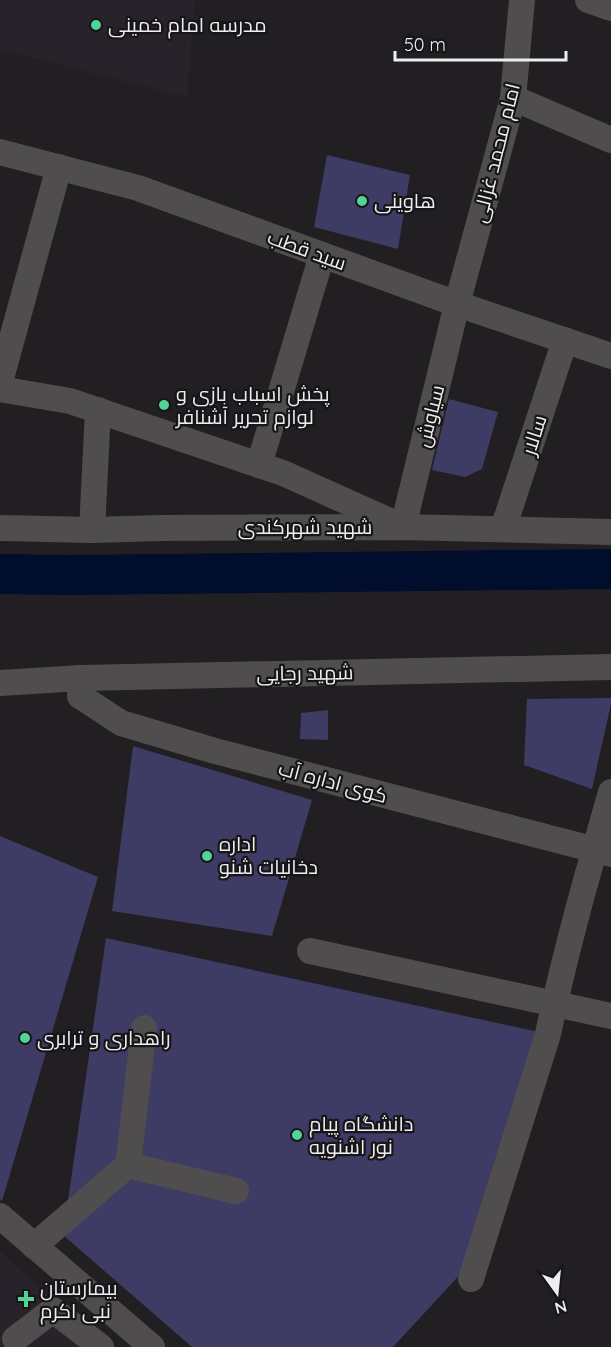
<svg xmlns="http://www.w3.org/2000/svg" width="611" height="1347" font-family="Quicksand,Cairo,sans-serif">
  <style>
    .built { fill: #28232b }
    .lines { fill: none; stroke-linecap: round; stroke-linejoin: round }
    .river { stroke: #000d2c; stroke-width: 40 }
    .building { fill: #3e3b64 }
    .minor { stroke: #4f4d4e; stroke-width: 26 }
    .poi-dot { fill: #52d397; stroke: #171518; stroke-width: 2 }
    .labels { text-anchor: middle; stroke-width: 4.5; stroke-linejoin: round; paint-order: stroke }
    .poi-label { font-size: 20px; fill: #eeedef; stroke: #171518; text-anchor: start }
    .street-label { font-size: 20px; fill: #eeedef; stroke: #171518 }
  </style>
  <rect width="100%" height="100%" fill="#211f21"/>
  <g class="built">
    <polygon points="0,0 195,0 187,97 0,50"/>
    <polygon points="0,1251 104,1347 0,1347"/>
  </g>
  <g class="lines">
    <polyline class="river" points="0,574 69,575 611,569"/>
  </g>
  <g class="building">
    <polygon points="327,155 410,175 398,249 314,227"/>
    <polygon points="449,399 498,412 482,469 465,477 432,470"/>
    <polygon points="611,698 611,704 592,789 524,765 527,699"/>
    <polygon points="328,710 328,740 300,739 301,713"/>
    <polygon points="133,746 312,800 272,936 112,911"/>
    <polygon points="0,836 98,877 2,1201 0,1199"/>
    <polygon points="106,938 548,1034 478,1255 393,1347 192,1347 63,1235"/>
  </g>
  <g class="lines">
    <g class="minor">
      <polyline points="588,0 611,8"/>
      <polyline points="513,98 611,140"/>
      <polyline points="0,152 138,188 457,304 611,356"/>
      <polyline points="0,382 59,167"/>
      <polyline points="0,389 70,401 259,465 283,473 403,527 457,304 513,98 522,0"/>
      <polyline points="259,465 322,255"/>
      <polyline points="0,528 92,530 162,528 403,527 611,532"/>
      <polyline points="503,529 565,340"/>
      <polyline points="92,530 98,410"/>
      <polyline points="81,678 80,696 121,723 215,751 611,854"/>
      <polyline points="0,683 81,678 611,667"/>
      <polyline points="310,951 611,1016"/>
      <polyline points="128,1165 144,1028"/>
      <polyline points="0,1216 152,1347"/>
      <polyline points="34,1246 128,1165 236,1191"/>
      <path d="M 471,1279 L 548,1034 C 565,953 588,872 611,792"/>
      <polyline points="15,1339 53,1310 101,1347"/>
    </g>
  </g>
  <g class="poi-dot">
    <circle cx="96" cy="25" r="6"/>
    <circle cx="362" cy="201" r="6"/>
    <circle cx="164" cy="405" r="6"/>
    <circle cx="207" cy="856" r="6"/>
    <circle cx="25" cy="1038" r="6"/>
    <circle cx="297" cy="1135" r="6"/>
    <path d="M23 1290h6v6h6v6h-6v6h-6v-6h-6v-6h6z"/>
  </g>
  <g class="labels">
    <g class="poi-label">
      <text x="108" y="32">مدرسه امام خمینی</text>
      <text x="374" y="208">هاوینی</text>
      <text x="176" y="401">پخش اسباب بازی و<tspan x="176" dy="23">لوازم تحریر آشنافر</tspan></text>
      <text x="219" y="851">اداره<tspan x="219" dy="23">دخانیات شنو</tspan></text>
      <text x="37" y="1045">راهداری و ترابری</text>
      <text x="309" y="1131">دانشگاه پیام<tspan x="309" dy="23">نور اشنویه</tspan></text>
      <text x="40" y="1295">بیمارستان<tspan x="40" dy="23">نبی اکرم</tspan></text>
    </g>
    <g class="street-label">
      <text transform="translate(496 153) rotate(-76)" y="7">امام محمد غزالی</text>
      <text transform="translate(307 250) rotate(20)" y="7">سید قطب</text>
      <text transform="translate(430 416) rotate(-76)" y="7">سیاوش</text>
      <text transform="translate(534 435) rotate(-72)" y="7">سالار</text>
      <text x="305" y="534">شهید شهرکندی</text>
      <text transform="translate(305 673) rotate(-1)" y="7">شهید رجایی</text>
      <text transform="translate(333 782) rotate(15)" y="7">کوی اداره آب</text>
    </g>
  </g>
  <g transform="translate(557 1293) rotate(165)" stroke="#171518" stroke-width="4.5" paint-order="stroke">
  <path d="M0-4.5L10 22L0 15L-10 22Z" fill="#eeedef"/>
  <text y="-9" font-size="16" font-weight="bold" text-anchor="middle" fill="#eeedef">N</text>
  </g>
  <path d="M395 51v9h171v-9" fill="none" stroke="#eeedef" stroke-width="3"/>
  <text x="404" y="51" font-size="18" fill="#eeedef" stroke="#171518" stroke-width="4.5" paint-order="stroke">50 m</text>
</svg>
